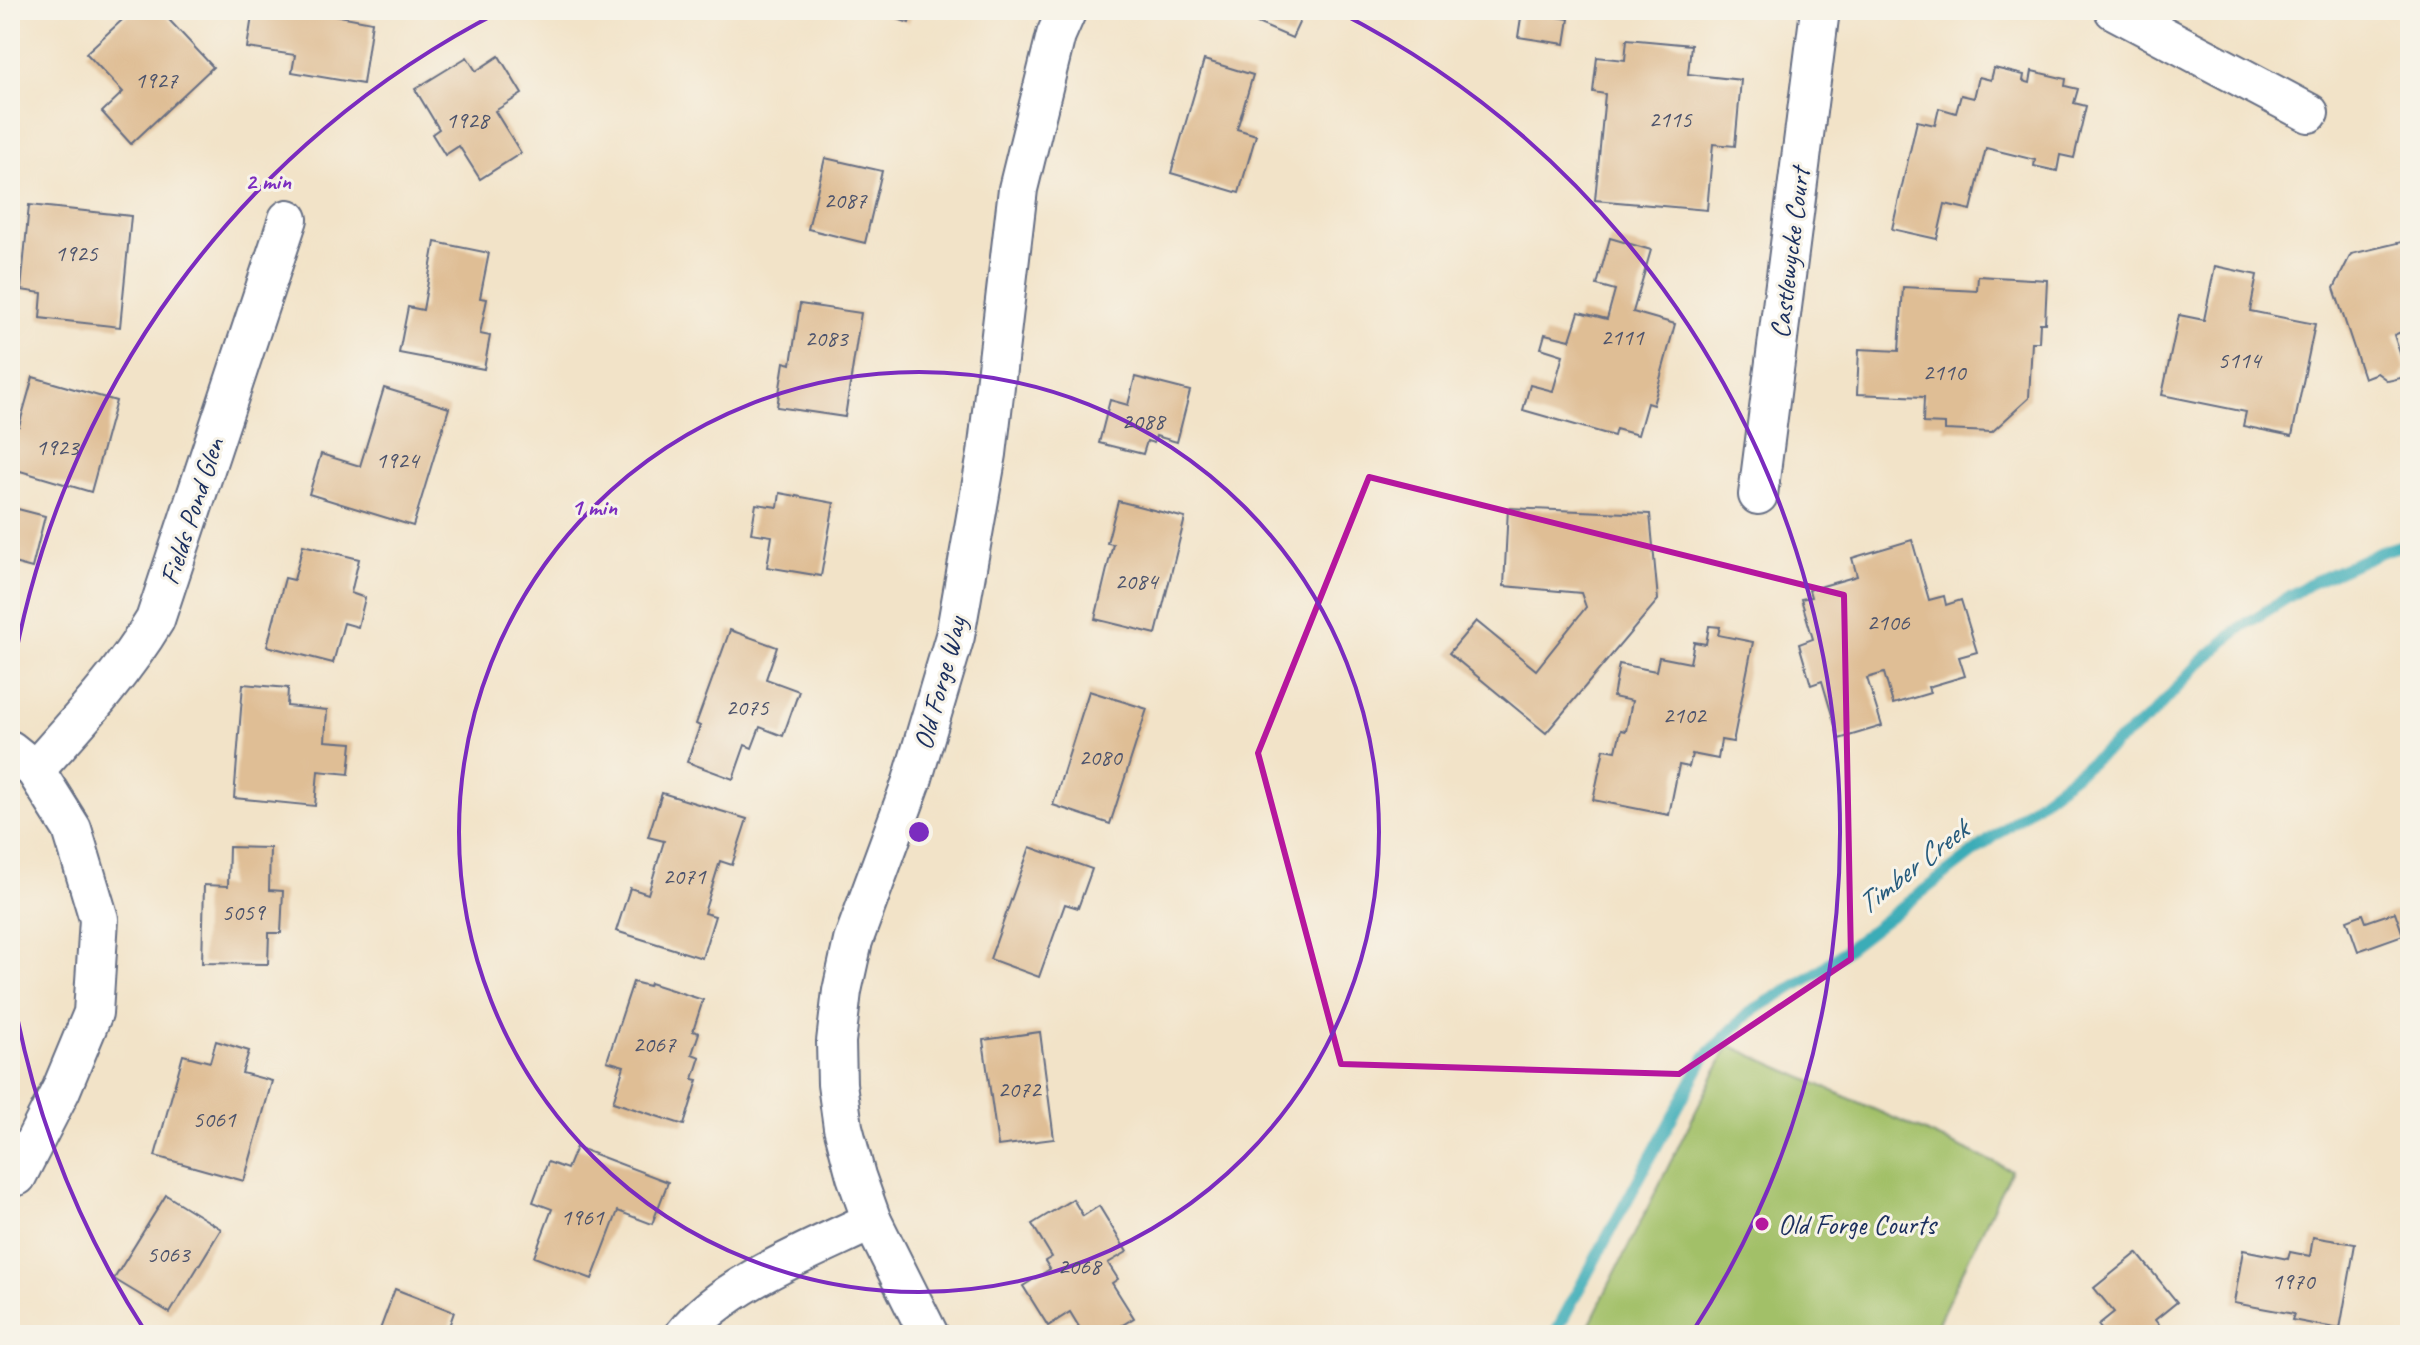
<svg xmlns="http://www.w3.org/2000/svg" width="2420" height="1345" font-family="Caveat,sans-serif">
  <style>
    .green { fill: #a2c068; stroke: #5e7863; stroke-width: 2 }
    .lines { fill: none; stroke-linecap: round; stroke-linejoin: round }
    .stream { stroke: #3bacb7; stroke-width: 12 }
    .building { fill: #dfbe95 }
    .minor-casing { stroke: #666e83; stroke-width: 42 }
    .minor { stroke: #fff; stroke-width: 38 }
    .marked { fill: none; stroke: #b5179e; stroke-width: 6; stroke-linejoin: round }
    .ring { fill: none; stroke: #7b2cbf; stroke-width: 4 }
    .poi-dot { fill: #b5179e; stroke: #f7f3e8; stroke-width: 3 }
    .labels { text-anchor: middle; stroke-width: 6; stroke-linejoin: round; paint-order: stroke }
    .number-label { font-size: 24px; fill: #4c536c }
    .street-label { font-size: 28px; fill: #1b2f5e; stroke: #f7f3e8 }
    .poi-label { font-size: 28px; fill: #1b2f5e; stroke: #f7f3e8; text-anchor: start }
    .water-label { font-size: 30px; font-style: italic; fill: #265b7d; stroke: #f7f3e8 }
    .centre { fill: #7b2cbf; stroke: #f7f3e8; stroke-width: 4 }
    .ring-label { font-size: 24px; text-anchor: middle; font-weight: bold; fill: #7b2cbf; stroke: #f7f3e8; stroke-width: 6; stroke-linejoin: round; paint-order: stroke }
  </style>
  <rect width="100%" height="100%" fill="#f7f3e8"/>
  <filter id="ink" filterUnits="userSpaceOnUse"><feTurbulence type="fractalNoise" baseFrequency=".0125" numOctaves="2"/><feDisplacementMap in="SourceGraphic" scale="16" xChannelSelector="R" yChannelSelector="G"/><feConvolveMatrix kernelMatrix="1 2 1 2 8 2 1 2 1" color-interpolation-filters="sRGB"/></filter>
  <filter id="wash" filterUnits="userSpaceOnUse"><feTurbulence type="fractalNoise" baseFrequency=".006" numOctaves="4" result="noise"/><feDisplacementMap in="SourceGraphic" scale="32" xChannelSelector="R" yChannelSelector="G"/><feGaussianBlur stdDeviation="1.8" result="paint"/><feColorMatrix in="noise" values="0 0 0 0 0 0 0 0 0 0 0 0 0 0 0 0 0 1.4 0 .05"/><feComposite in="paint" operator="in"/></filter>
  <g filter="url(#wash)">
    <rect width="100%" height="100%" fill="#f2e3c8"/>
    <polygon class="green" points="1729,1045 2011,1170 1932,1335 1584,1335"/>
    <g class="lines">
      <polyline class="stream" points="1554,1335 1705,1057 1750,1012 1815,974 2151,716 2200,663 2241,627 2309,584 2383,551 2410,543"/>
    </g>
    <g id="blocks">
      <g class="building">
        <polygon points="133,10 160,10 213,67 131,144 102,112 123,92 86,53"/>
        <polygon points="253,10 299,12 335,10 334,15 372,22 363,84 292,72 295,55 247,48"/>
        <polygon points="871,10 913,10 909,23"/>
        <polygon points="1236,10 1305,10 1292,38 1234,13"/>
        <polygon points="1522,11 1569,19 1565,44 1518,37"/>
        <polygon points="1627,39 1691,45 1688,74 1741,80 1735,146 1713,144 1707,210 1595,200 1605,94 1593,92 1597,57 1625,60"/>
        <polygon points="499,56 522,94 495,111 521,153 480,179 459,146 445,155 432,134 439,129 415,89 467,57 476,71"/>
        <polygon points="1204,60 1253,75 1237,129 1256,135 1239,193 1171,173"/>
        <polygon points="1994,68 2024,75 2023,81 2030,83 2032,71 2066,79 2065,86 2078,89 2074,103 2086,106 2074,158 2060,155 2057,171 2034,166 2035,160 1986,148 1971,210 1945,204 1937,239 1892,229 1917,121 1935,125 1939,108 1956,113 1961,95 1974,98 1979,77 1991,80"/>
        <polygon points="825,158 882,171 865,243 808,229"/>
        <polygon points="29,205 131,216 120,327 40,318 42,293 21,290"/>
        <polygon points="1610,238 1651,250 1633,312 1675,324 1653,405 1647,403 1638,435 1616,429 1614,436 1523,410 1530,385 1553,391 1563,355 1541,348 1545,334 1570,340 1579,312 1607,319 1615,290 1597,285"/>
        <polygon points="2410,240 2410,328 2394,335 2405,368 2401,378 2388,381 2377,373 2364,378 2334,288 2351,254"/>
        <polygon points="435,242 489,253 480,298 487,299 480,334 490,336 484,369 399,353 408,307 423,310"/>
        <polygon points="2215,266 2257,275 2250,311 2315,324 2292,436 2243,426 2246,412 2162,395 2179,315 2204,320"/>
        <polygon points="1978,276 2047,280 2045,323 2040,323 2039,342 2032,342 2029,398 1992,432 1945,430 1945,424 1923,423 1924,397 1857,394 1859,349 1899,351 1903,287 1977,291"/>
        <polygon points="800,304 861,313 845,417 777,407 784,362 791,364"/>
        <polygon points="33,377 116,401 91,492 10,468 10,423 19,426"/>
        <polygon points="1135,377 1190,391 1177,442 1156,436 1154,443 1147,441 1143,454 1099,443 1110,400 1128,405"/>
        <polygon points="384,388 449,408 413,526 309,494 321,454 360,466"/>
        <polygon points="780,493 834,503 821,576 767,567 772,536 751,533 756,504 778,507"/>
        <polygon points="1118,501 1185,518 1156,634 1095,619 1113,544 1107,543"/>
        <polygon points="10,507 45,516 32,568 10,562"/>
        <polygon points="1508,508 1650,514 1658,600 1546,733 1449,653 1476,621 1536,670 1586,607 1581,593 1504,586"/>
        <polygon points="1912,540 1929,600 1944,596 1946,605 1961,600 1977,652 1959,657 1965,676 1928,687 1930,693 1893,704 1884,673 1867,678 1882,726 1839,739 1822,681 1811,685 1799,644 1813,639 1801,599 1811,597 1809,590 1857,576 1852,558"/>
        <polygon points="303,545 359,559 351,593 365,598 358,627 344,623 333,663 267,646 285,578 294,580"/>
        <polygon points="1709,626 1720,627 1718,635 1753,642 1733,742 1721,740 1718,759 1692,754 1689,767 1679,765 1669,815 1593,800 1604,749 1616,751 1621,730 1626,731 1632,701 1613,697 1619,664 1656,671 1659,657 1690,663 1694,642 1706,644"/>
        <polygon points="730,630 777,647 766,679 799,691 783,736 760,727 752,748 745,745 733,779 687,762 700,726 696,724"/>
        <polygon points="243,684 288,688 287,706 327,710 325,741 352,743 349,774 318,771 315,806 234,798"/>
        <polygon points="1089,691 1147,709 1110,824 1053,805"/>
        <polygon points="662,793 747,819 732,865 720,861 704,913 715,916 702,958 616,931 630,888 648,894 664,841 648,837"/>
        <polygon points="229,847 270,848 269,890 283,891 281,933 269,933 268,964 202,963 204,885 228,886"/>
        <polygon points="1030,847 1092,869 1078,908 1065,904 1039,977 990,959"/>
        <polygon points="2395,912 2403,935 2358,951 2347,920 2363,914 2366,922"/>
        <polygon points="633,982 649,986 650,983 703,1000 693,1031 699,1033 692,1054 700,1057 693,1079 698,1080 684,1125 613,1102 624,1066 607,1061"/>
        <polygon points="1040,1032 1054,1139 998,1146 983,1040"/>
        <polygon points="216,1041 249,1051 242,1073 272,1081 244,1181 155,1156 183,1055 210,1062"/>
        <polygon points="576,1147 668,1182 652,1224 618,1211 592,1279 534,1257 552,1209 533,1202 548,1162 567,1169"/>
        <polygon points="166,1195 221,1229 170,1313 114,1279"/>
        <polygon points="1073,1199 1083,1216 1099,1206 1127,1252 1108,1263 1118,1279 1112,1283 1134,1318 1106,1335 1084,1335 1070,1312 1048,1326 1023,1286 1050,1269 1045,1261 1052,1257 1032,1224"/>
        <polygon points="2313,1237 2355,1244 2340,1329 2292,1320 2294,1314 2234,1303 2243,1250 2288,1259 2290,1252 2310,1256"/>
        <polygon points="2137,1253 2177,1302 2155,1320 2166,1334 2106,1335 2098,1325 2114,1312 2094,1288"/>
        <polygon points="395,1289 454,1312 446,1335 378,1335"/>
      </g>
    </g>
  </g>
  <g filter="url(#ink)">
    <use href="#blocks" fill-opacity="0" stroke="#666e83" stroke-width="2"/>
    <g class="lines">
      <g class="minor-casing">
        <g id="minor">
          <polyline points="2114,10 2309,113"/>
          <polyline points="1758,495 1820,10"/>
          <polyline points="10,750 35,770 72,829 99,919 93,1013 61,1090 17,1176"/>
          <path d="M 35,770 C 78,722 122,675 155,620 L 288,219"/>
          <path d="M 684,1335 C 723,1284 814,1249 872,1221"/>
          <polyline points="929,1335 872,1221 856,1176 843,1127 837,1084 836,1042 842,991 853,941 912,781 955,636 987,454 1018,189 1056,35 1067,10"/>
        </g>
      </g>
      <use href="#minor" class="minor"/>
    </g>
  </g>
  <path class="marked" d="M 1369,477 L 1844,595 L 1851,959 L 1679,1074 L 1341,1064 L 1258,753 Z"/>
  <g class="ring">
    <circle cx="919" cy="832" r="460"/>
    <path d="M147 1334A921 921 0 0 1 11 984M11 680A921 921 0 0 1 501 11M1337 11A921 921 0 0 1 1691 1334"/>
  </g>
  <circle class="poi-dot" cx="1762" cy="1224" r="8"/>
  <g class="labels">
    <g class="number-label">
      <text x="156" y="88">1927</text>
      <text x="1670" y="127">2115</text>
      <text x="467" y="128">1928</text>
      <text x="845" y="208">2087</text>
      <text x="76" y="261">1925</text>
      <text x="1622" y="345">2111</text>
      <text x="826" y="346">2083</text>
      <text x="2239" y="368">5114</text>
      <text x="1944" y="380">2110</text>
      <text x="1143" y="429">2088</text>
      <text x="57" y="455">1923</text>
      <text x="397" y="468">1924</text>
      <text x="1136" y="589">2084</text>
      <text x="1888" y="630">2106</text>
      <text x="747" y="715">2075</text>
      <text x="1684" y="723">2102</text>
      <text x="1100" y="765">2080</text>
      <text x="684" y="884">2071</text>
      <text x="243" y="920">5059</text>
      <text x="654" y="1052">2067</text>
      <text x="1019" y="1097">2072</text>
      <text x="214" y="1127">5061</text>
      <text x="582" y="1225">1961</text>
      <text x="168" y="1262">5063</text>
      <text x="1079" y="1274">2068</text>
      <text x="2293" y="1289">1970</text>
    </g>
    <g class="street-label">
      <text transform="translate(1789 253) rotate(-83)" y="10">Castlewycke Court</text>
      <text transform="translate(191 511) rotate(-72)" y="10">Fields Pond Glen</text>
      <text transform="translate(939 683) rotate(-75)" y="10">Old Forge Way</text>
    </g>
    <g class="poi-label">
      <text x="1778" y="1234">Old Forge Courts</text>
    </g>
    <g class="water-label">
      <text transform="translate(1912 867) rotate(-38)" y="10">Timber Creek</text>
    </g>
  </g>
  <circle cx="919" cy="832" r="12" class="centre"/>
  <g class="ring-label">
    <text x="268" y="189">2 min</text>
    <text x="594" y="515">1 min</text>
  </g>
  <rect width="2420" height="1345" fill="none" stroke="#f7f3e8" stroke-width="40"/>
</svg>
